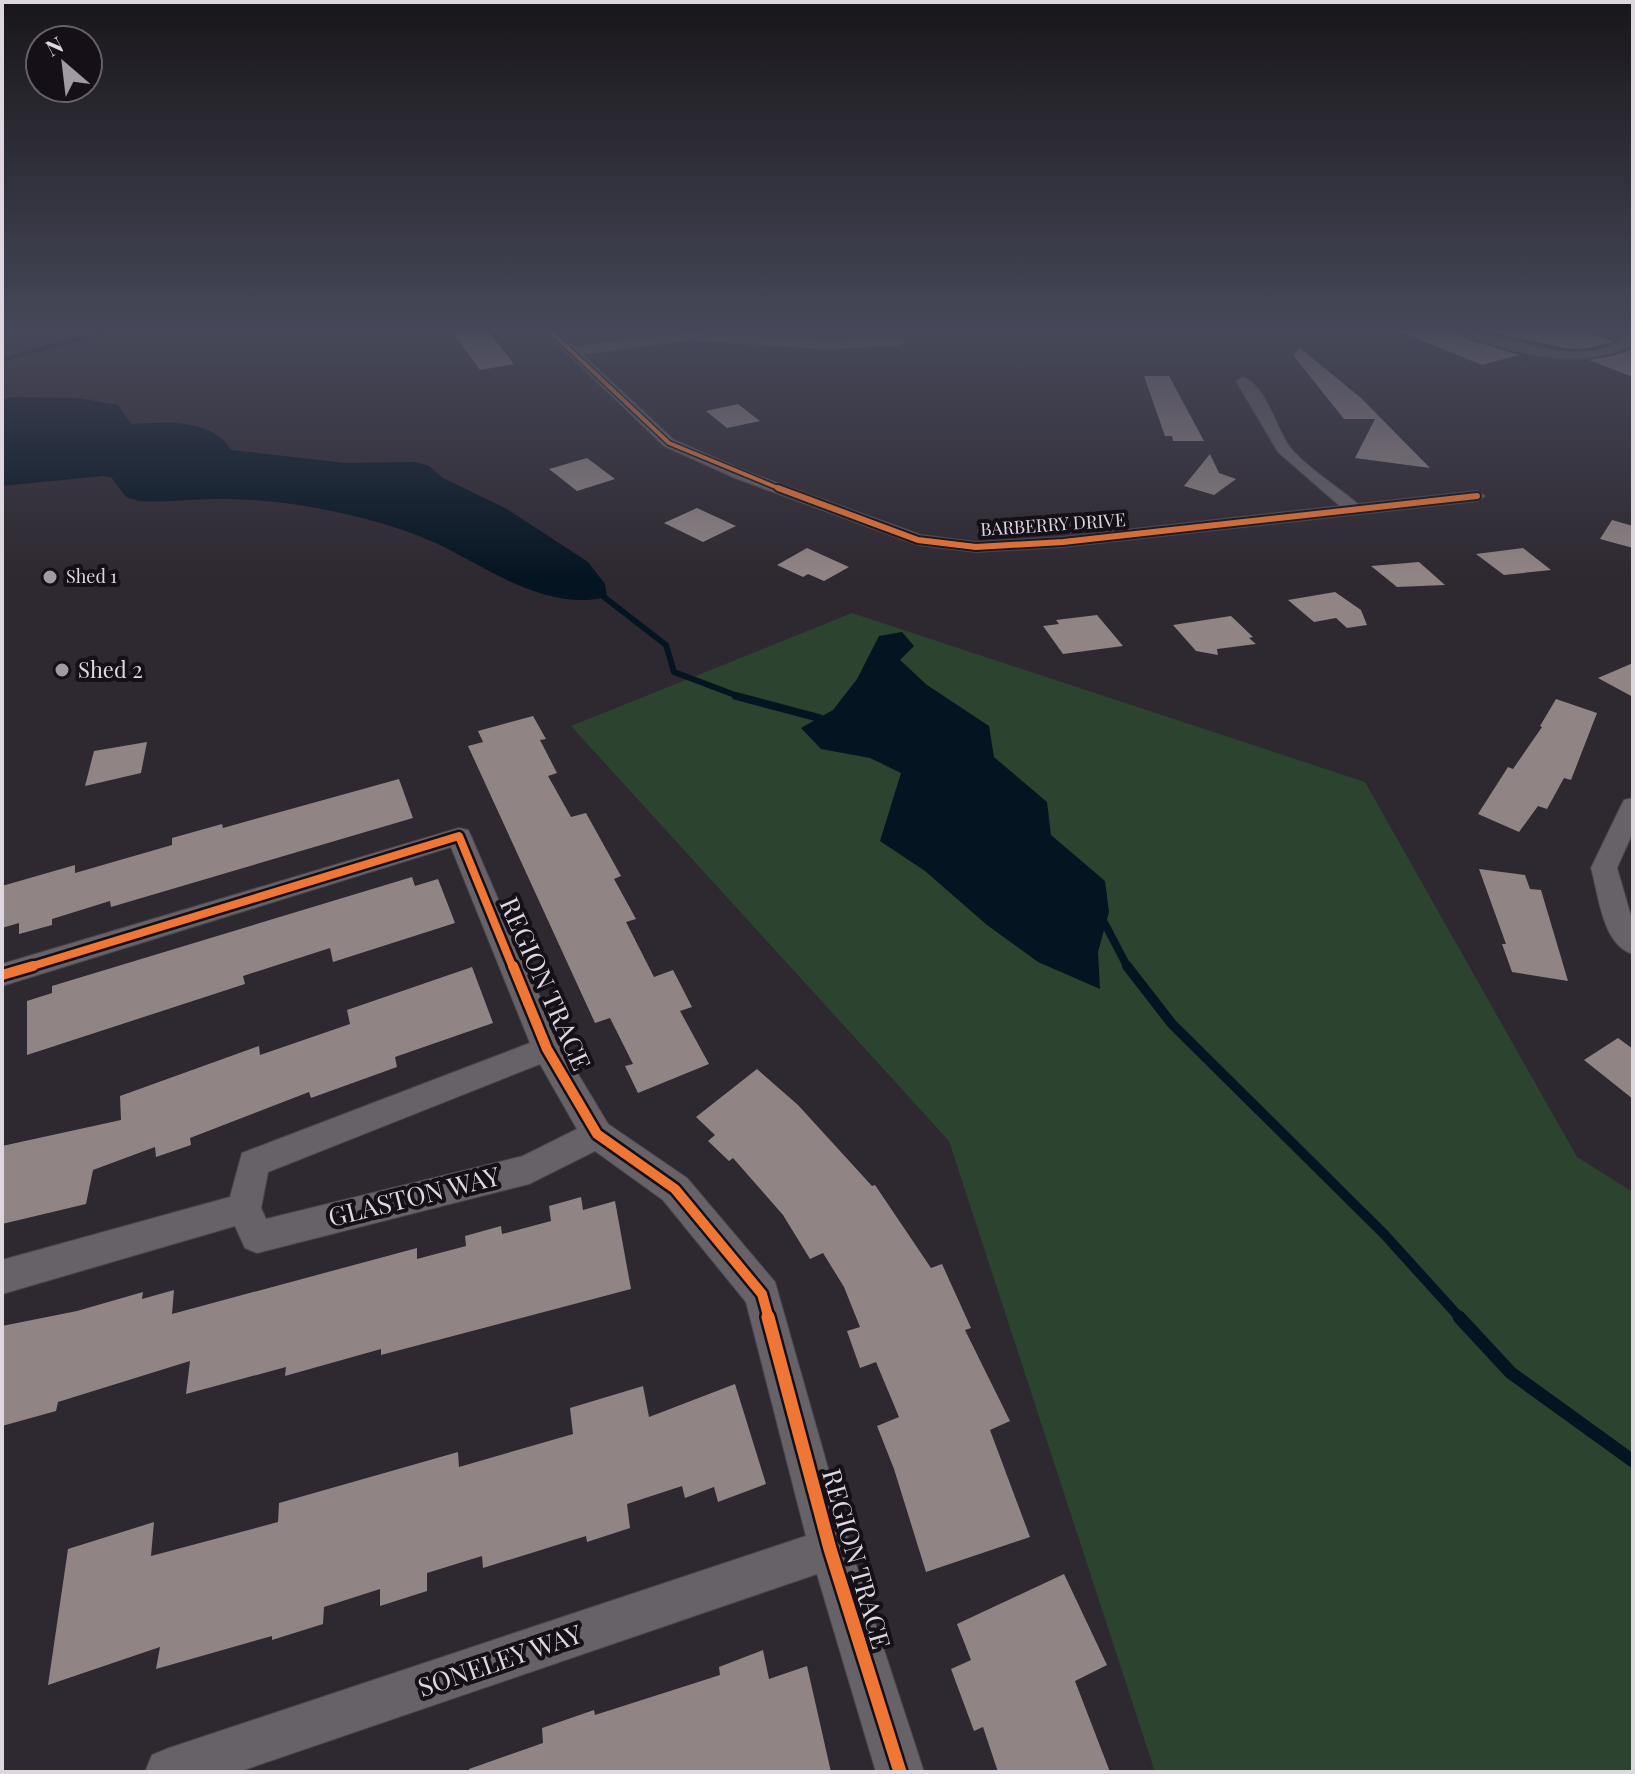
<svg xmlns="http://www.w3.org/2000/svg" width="1635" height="1774" font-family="'Playfair Display',serif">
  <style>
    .green { fill: #2c432f }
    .water { fill: #051421 }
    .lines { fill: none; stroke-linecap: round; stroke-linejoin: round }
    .stream-far4 { stroke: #051421; stroke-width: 4 }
    .stream-far3 { stroke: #051421; stroke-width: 6 }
    .stream-far2 { stroke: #051421; stroke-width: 8 }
    .stream-far1 { stroke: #051421; stroke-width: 10 }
    .stream { stroke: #051421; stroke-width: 13 }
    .building { fill: #918485 }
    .minor-casing { stroke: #4b454c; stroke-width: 2 }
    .minor { fill: #666267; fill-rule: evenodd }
    .cycleway-far4-casing { stroke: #151017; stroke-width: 7 }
    .cycleway-far3-casing { stroke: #151017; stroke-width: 10 }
    .cycleway-far2-casing { stroke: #151017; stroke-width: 13 }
    .cycleway-far1-casing { stroke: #151017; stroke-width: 15 }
    .cycleway-casing { stroke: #151017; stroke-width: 18 }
    .cycleway-far4 { stroke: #f07635; stroke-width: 4 }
    .cycleway-far3 { stroke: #f07635; stroke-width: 6 }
    .cycleway-far2 { stroke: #f07635; stroke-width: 8 }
    .cycleway-far1 { stroke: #f07635; stroke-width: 10 }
    .cycleway { stroke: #f07635; stroke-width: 13 }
    .poi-dot { fill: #a19aa2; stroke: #151017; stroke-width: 3 }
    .labels { text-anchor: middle; stroke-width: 8; stroke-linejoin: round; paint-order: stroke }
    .far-street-label { font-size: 18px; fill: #dfd7e0; stroke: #151017 }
    .far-poi-label { font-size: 18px; fill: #dfd7e0; stroke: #151017; text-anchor: start }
    .poi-label { font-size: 22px; fill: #dfd7e0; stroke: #151017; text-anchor: start }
    .near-street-label { font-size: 26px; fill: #dfd7e0; stroke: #151017 }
  </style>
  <rect width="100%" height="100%" fill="#2e2830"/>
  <polygon class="green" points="852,613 1365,782 1577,1157 1633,1192 1633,1772 1155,1772 949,1141 571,726"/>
  <g class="water">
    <path d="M 12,397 L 78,398 L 118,405 L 131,424 C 165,422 212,418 231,450 L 345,463 L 415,462 L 429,466 L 443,478 L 507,509 L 588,562 L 605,584 L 607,597 C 551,611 496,574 448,549 C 390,519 295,500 230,499 C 199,498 170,503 139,501 L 126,497 L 111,477 L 103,476 L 2,486 L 2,400 Z"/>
    <polygon points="902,632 914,646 900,660 927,685 989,726 994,757 1047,802 1051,835 1105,881 1109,912 1098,952 1100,989 1038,962 987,925 925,871 880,841 901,773 870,758 821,749 801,728 833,710 857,679 879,636"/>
  </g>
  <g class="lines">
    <polyline class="stream-far4" points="2,360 113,330"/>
    <polyline class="stream-far3" points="604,597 666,645 674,672 743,698"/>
    <g class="stream-far2">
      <polyline points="736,696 819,718"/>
      <polyline points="1105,924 1128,968"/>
    </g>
    <polyline class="stream-far1" points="1127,966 1172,1024 1384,1234 1461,1319"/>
    <polyline class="stream" points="1459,1317 1511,1373 1633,1461"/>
  </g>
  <g class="building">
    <polygon points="451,330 487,330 514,364 480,370"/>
    <polygon points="1396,330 1453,330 1467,339 1519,355 1482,365"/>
    <polygon points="1483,330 1585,330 1613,342 1588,348 1569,349"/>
    <polygon points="1300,348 1361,398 1430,468 1355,458 1375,419 1344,419 1293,355"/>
    <polygon points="1632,349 1633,377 1589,360 1616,355"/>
    <polygon points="1144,376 1169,376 1204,441 1173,441 1172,436 1165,436"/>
    <polygon points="738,404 760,421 727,428 706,411"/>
    <polygon points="1210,454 1219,473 1236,479 1214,495 1184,486"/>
    <polygon points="587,458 615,479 577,491 549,469"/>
    <polygon points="697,508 736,526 703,542 664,523"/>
    <polygon points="1612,520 1633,526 1633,548 1600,539"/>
    <polygon points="807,548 849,567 824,581 808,574 803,577 777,565"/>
    <polygon points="1523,548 1551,570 1504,575 1476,554"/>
    <polygon points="1419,562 1445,585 1397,587 1371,566"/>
    <polygon points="1335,592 1361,610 1367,625 1347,628 1336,618 1314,622 1288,600"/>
    <polygon points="1097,615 1123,646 1063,654 1043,626 1059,624 1056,620"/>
    <polygon points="1231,616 1253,637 1249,638 1256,644 1217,649 1218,655 1196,651 1173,625"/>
    <polygon points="1633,663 1633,697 1598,678"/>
    <polygon points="1556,699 1597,713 1571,780 1564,778 1547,809 1538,806 1519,832 1478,814 1508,767 1513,769 1542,727 1540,726"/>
    <polygon points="533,716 546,739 540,740 557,773 548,776 571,817 586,813 621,876 614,879 636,919 626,922 654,977 673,970 692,1007 680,1011 709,1064 638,1093 625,1066 633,1064 610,1018 595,1023 468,746 483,742 478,731"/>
    <polygon points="147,742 141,773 85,786 94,751"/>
    <polygon points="399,779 413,818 111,907 110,901 52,919 52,925 19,934 19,923 2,928 2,886 75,865 75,873 172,845 172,838 222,824 223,828"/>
    <polygon points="1479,869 1525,875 1530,889 1541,890 1568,981 1512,972 1502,944 1506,944"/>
    <polygon points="412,877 415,886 438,879 455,923 333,962 330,948 243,976 245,984 27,1055 27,1001 52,993 52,986"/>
    <polygon points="472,967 493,1023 395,1057 397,1067 311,1098 309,1092 190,1138 191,1145 156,1157 155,1147 93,1170 86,1204 2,1224 2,1146 121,1120 120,1096 259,1046 260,1055 350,1024 347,1010"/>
    <polygon points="1618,1038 1633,1049 1633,1099 1584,1060"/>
    <polygon points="757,1069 798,1105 872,1186 875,1185 931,1268 942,1264 971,1328 965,1330 1010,1421 990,1430 1030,1537 926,1572 894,1469 877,1426 899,1417 876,1362 860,1368 847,1331 860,1327 844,1287 823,1253 810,1259 783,1215 733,1158 729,1161 708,1141 715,1135 696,1117"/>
    <polygon points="581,1197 583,1210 615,1201 631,1289 381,1355 381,1349 285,1376 286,1367 186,1394 190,1361 58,1402 56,1411 2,1426 2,1326 77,1311 143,1292 142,1299 174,1290 172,1314 417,1248 417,1259 466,1246 465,1236 501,1226 502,1234 551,1221 549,1206"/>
    <polygon points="735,1384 766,1484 718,1502 714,1487 685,1498 682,1486 627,1504 630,1528 587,1542 586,1536 483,1568 482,1556 427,1573 427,1591 380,1606 380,1589 324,1607 323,1624 272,1640 272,1636 156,1669 160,1647 48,1685 68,1549 154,1522 151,1556 278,1522 279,1503 458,1452 459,1467 573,1434 570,1408 643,1386 649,1417"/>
    <polygon points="1064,1574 1107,1665 1075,1681 1110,1772 998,1772 983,1727 974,1731 951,1669 971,1660 957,1624"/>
    <polygon points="763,1650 769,1679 807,1666 831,1772 469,1772 469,1769 543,1743 542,1728 594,1710 595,1715 720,1675 719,1667"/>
  </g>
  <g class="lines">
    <g class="minor-casing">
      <g id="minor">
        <path d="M 543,330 L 556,330 L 574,347 L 691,332 L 827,341 L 904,338 L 905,341 L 899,345 L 827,349 L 691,340 L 582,354 L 674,440 L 747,472 L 921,535 L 976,542 L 1063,537 L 1340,506 L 1278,452 L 1236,381 L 1243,377 C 1265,385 1275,424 1287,443 C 1301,464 1338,487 1358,504 L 1477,491 L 1485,496 L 1477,501 L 1063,547 L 976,552 L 918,545 L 735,478 L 664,446 Z"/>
        <path d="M 1456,330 C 1507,330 1554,365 1608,347 C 1619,344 1624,336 1633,332 L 1633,345 C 1586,367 1538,359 1491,344 C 1479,340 1465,337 1456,330 Z"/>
        <path d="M 1633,798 L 1633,832 L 1617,868 L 1633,923 L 1633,954 C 1602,945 1599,895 1591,868 L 1621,806 L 1624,800 Z"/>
        <path d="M 459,828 L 468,830 L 471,836 L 560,1044 L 608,1124 L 687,1178 L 775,1282 L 851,1549 L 924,1772 L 876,1772 L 817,1574 L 238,1772 L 145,1772 L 152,1755 L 169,1748 L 806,1536 L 746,1302 L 663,1200 L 595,1151 L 529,1184 L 257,1253 L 245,1248 L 235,1226 L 2,1294 L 2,1260 L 230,1197 L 242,1153 L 530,1043 L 451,847 L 2,986 L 2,964 ZM 540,1064 L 577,1129 L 523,1156 L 266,1219 L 261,1208 L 268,1172 Z"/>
      </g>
    </g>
    <use href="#minor" class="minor"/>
    <g class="cycleway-far4-casing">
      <polyline id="cycleway-far4" points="549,330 669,443 783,490"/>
    </g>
    <g class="cycleway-far3-casing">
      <polyline id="cycleway-far3" points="778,488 918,540 976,547 1063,542 1477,496"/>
    </g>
    <g class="cycleway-far2-casing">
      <polyline id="cycleway-far2" points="26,968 459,836 513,968"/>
    </g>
    <g class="cycleway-far1-casing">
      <g id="cycleway-far1">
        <polyline points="513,966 547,1049 597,1134 675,1189 762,1294 769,1319"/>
        <polyline points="2,975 33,966"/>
      </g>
    </g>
    <g class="cycleway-casing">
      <polyline id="cycleway" points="768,1317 830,1549 900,1772"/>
    </g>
    <use href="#cycleway-far4" class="cycleway-far4"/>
    <use href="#cycleway-far3" class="cycleway-far3"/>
    <use href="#cycleway-far2" class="cycleway-far2"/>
    <use href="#cycleway-far1" class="cycleway-far1"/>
    <use href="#cycleway" class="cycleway"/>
  </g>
  <linearGradient id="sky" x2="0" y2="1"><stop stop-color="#19161a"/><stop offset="0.57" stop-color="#464859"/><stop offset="1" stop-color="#464859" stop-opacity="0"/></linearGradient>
  <rect width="1635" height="578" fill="url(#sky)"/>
  <g class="poi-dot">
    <circle cx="50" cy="577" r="8"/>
    <circle cx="62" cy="670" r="8"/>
  </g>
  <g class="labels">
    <g class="far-street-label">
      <text transform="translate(1053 525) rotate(-4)" y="6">BARBERRY DRIVE</text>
    </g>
    <g class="far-poi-label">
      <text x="66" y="583">Shed 1</text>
    </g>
    <g class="poi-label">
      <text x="78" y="678">Shed 2</text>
    </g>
    <g class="near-street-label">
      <text transform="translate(545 984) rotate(66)" y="9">REGION TRACE</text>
      <text transform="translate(414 1197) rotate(-14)" y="9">GLASTON WAY</text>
      <text transform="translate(856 1559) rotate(74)" y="9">REGION TRACE</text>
      <text transform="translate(500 1661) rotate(-19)" y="9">SONELEY WAY</text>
    </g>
  </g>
  <rect width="1635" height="1774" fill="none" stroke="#dfd7e0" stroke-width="8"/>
  <g transform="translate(64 64) rotate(332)"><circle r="38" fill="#151017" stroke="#666067" stroke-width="2"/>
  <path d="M0-6L14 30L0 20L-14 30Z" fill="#a19aa2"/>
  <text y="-12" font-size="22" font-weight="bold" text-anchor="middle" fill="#dfd7e0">N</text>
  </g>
</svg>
